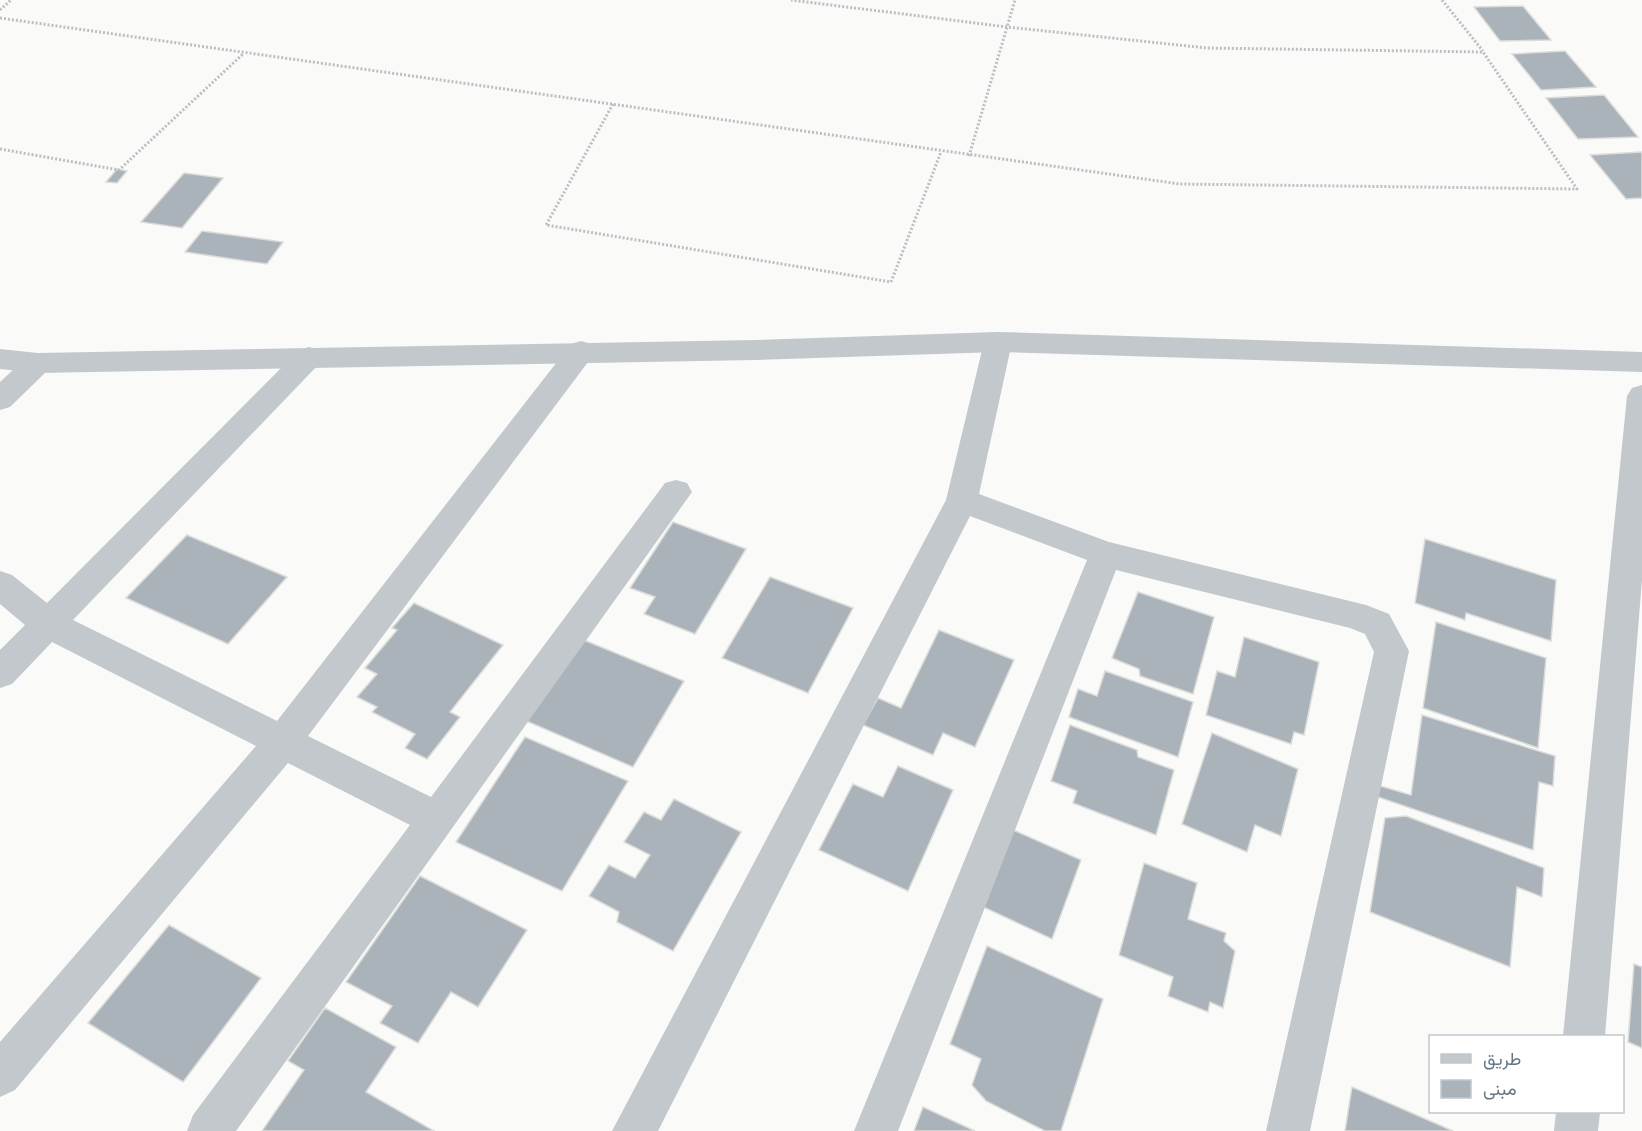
<svg xmlns="http://www.w3.org/2000/svg" width="1642" height="1131" font-family="Montserrat,Vazirmatn,sans-serif">
  <style>
    .building { fill: #aab3b9; stroke: #dcdcda; stroke-width: 1.5 }
    .lines { fill: none; stroke-linecap: round; stroke-linejoin: round }
    .path { stroke: #bbbfc2; stroke-width: 3; stroke-dasharray: 2 2; stroke-linecap: butt }
    .minor { fill: #c3c8cc; fill-rule: evenodd }
    .tertiary { fill: #c3c8cc; fill-rule: evenodd }
  </style>
  <rect width="100%" height="100%" fill="#fafaf8"/>
  <g class="building">
    <polygon points="1523,6 1551,40 1500,41 1474,7"/>
    <polygon points="1565,51 1596,87 1541,90 1512,54"/>
    <polygon points="1604,95 1638,137 1578,139 1546,98"/>
    <polygon points="1642,152 1642,198 1626,199 1590,155"/>
    <polygon points="117,169 127,171 117,183 106,182"/>
    <polygon points="184,173 223,178 182,228 141,222"/>
    <polygon points="202,231 283,242 267,264 185,252"/>
    <polygon points="673,522 746,549 695,634 644,614 655,597 630,588"/>
    <polygon points="187,535 287,577 228,644 126,598"/>
    <polygon points="1425,539 1556,580 1551,641 1466,613 1465,620 1415,603"/>
    <polygon points="770,577 853,608 808,693 722,658"/>
    <polygon points="1138,592 1214,617 1193,694 1140,676 1139,669 1112,658"/>
    <polygon points="414,603 503,645 450,712 460,717 427,759 405,748 415,734 372,712 377,707 357,697 377,674 365,668 397,630 392,628"/>
    <polygon points="1436,622 1546,658 1538,748 1423,708"/>
    <polygon points="939,630 1014,660 975,747 943,733 933,755 863,725 878,698 901,708"/>
    <polygon points="1244,637 1319,662 1304,735 1294,732 1291,744 1206,715 1217,671 1235,677"/>
    <polygon points="579,638 684,681 633,767 524,720"/>
    <polygon points="1105,671 1193,702 1178,757 1069,717 1078,689 1097,696"/>
    <polygon points="1422,715 1555,756 1553,786 1539,782 1533,850 1375,796 1377,785 1411,795"/>
    <polygon points="1070,725 1137,750 1138,757 1174,770 1156,835 1073,803 1077,791 1051,781"/>
    <polygon points="1212,733 1298,769 1281,836 1255,825 1247,852 1182,824"/>
    <polygon points="525,737 628,781 562,891 456,842"/>
    <polygon points="898,766 953,790 908,891 819,850 853,784 883,797"/>
    <polygon points="674,799 741,832 673,951 617,922 619,912 589,896 609,865 635,878 650,855 624,842 644,812 661,820"/>
    <polygon points="1406,816 1544,868 1542,897 1517,887 1510,967 1370,912 1385,818"/>
    <polygon points="1011,829 1081,860 1052,939 979,905"/>
    <polygon points="1144,863 1197,883 1188,919 1226,933 1224,941 1235,951 1223,1008 1210,1002 1208,1012 1168,996 1173,977 1119,955"/>
    <polygon points="420,876 527,930 478,1007 451,992 418,1043 380,1023 392,1006 346,982"/>
    <polygon points="169,925 261,978 183,1082 88,1023"/>
    <polygon points="987,946 1103,999 1061,1131 1045,1131 986,1101 972,1085 981,1059 950,1044"/>
    <polygon points="1634,964 1642,967 1642,1048 1628,1042"/>
    <polygon points="325,1008 396,1047 366,1092 434,1131 262,1131 304,1070 288,1061"/>
    <polygon points="1352,1087 1453,1131 1345,1131"/>
    <polygon points="923,1107 975,1131 914,1131"/>
  </g>
  <g class="lines">
    <g class="path">
      <polyline points="1442,0 1483,51"/>
      <polyline points="0,10 11,0"/>
      <polyline points="0,18 1180,184 1577,189 1483,52 1207,48 1007,27 791,0"/>
      <polyline points="613,104 546,225 891,282 941,152"/>
      <polyline points="0,149 119,170 243,54"/>
      <polyline points="969,156 1015,0"/>
    </g>
    <g class="minor">
      <polygon points="998,332 1008,335 1012,342 979,494 1109,542 1366,605 1389,614 1409,651 1310,1131 1266,1131 1374,652 1365,634 1350,628 1116,570 898,1131 854,1131 1087,560 970,516 658,1131 612,1131 946,500 984,342 988,335"/>
      <polygon points="581,341 591,344 595,351 591,358 308,736 431,797 665,483 676,480 687,483 692,492 236,1131 187,1131 193,1115 410,825 288,763 15,1090 0,1097 0,1042 256,746 52,642 12,684 0,688 0,650 25,625 0,604 0,571 12,575 47,603 299,350 309,347 319,350 323,357 319,364 73,620 277,721 571,344"/>
      <polygon points="38,353 48,356 52,363 48,370 10,407 0,410 0,382 28,356"/>
      <polygon points="1642,385 1642,580 1605,1036 1563,1036 1627,396 1632,388"/>
      <polygon points="1556,1112 1600,1112 1598,1131 1554,1131"/>
    </g>
    <polygon class="tertiary" points="998,332 1642,352 1642,372 998,352 755,360 38,373 0,369 0,349 38,353 755,340"/>
  </g>
  <rect x="1429" y="1035" width="195" height="78" fill="#ffffff" stroke="#c1c8cd" stroke-width="1.5"/>
  <rect x="1441" y="1054" width="30" height="9" fill="#c3c8cc" stroke="#c1c8cd" stroke-width="1.5"/>
  <text x="1483" y="1065" font-size="18" fill="#657683">طريق</text>
  <rect x="1441" y="1080" width="30" height="18" fill="#aab3b9" stroke="#c1c8cd" stroke-width="1.5"/>
  <text x="1483" y="1095" font-size="18" fill="#657683">مبنى</text>
</svg>
